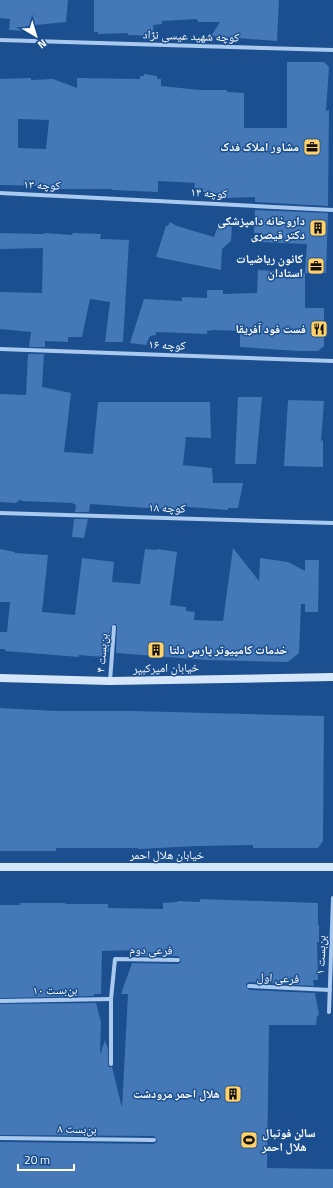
<svg xmlns="http://www.w3.org/2000/svg" width="333" height="1188" font-family="'Titillium Web','Noto Naskh Arabic',sans-serif">
  <style>
    .building { fill: #4478b7; fill-rule: evenodd }
    .lines { fill: none; stroke-linecap: round; stroke-linejoin: round }
    .street { stroke: #a9c9ee; stroke-width: 4 }
    .secondary { stroke: #d6e6fa; stroke-width: 8 }
    .labels { text-anchor: middle; stroke-width: 3; stroke-linejoin: round; paint-order: stroke }
    .street-label { font-size: 12px; fill: #fff; stroke: #1b4f8f }
    .poi-label { font-size: 12px; font-weight: bold; fill: #fff; stroke: #1b4f8f; text-anchor: end }
  </style>
  <rect width="100%" height="100%" fill="#1b4f8f"/>
  <g class="building">
    <polygon points="0,0 68,0 66,22 26,26 26,31 9,30 10,19 0,18"/>
    <polygon points="94,0 279,0 277,41 211,36 220,22 198,22 197,19 162,21 162,24 153,25 154,36 128,35 128,33 98,34 98,32 94,32"/>
    <path d="M 287,62 L 324,62 L 329,67 L 326,111 L 329,110 L 328,206 L 255,202 L 255,197 L 226,198 L 227,197 L 224,197 L 224,194 L 203,192 L 203,188 L 194,188 L 195,183 L 158,181 L 158,192 L 112,190 L 112,189 L 59,189 L 59,187 L 52,186 L 0,185 L 0,79 L 31,78 L 31,80 L 53,79 L 77,88 L 77,78 L 140,79 L 140,76 L 144,76 L 144,74 L 157,76 L 157,79 L 161,79 L 161,86 L 200,90 L 227,90 L 227,92 L 244,93 L 244,128 L 287,128 ZM 18,119 L 49,120 L 46,149 L 18,148 Z"/>
    <polygon points="255,210 328,213 326,273 305,273 307,244 261,242 262,233 254,233"/>
    <polygon points="170,222 177,226 214,237 219,223 232,225 231,241 222,249 221,270 156,257 166,226 168,226"/>
    <polygon points="0,233 44,234 44,233 72,235 73,233 101,234 100,239 129,240 123,342 105,342 110,302 90,299 82,337 68,337 68,342 45,341 45,347 29,347 31,332 0,329 0,292 42,293 43,248 0,249"/>
    <polygon points="258,270 305,273 305,308 324,308 324,346 318,351 298,351 240,347 240,331 214,330 207,331 207,334 156,332 156,335 150,336 146,345 130,343 144,299 182,301 182,297 207,298 207,290 223,290 223,294 257,293"/>
    <polygon points="28,354 44,354 42,387 71,393 64,452 93,454 98,402 210,402 211,438 186,437 183,465 212,468 213,483 243,483 238,508 228,508 228,510 177,506 177,510 90,504 89,512 75,512 76,505 72,503 21,501 21,499 16,503 0,502 0,394 26,395"/>
    <polygon points="238,397 262,397 256,464 235,464"/>
    <polygon points="288,400 324,401 321,441 323,440 323,467 284,466"/>
    <polygon points="74,519 88,519 84,538 72,537"/>
    <polygon points="233,548 259,581 260,558 288,562 305,571 305,560 319,560 318,612 305,612 305,604 301,604 299,653 288,662 206,660 116,653 117,627 116,624 114,624 111,627 109,652 103,652 103,657 79,655 79,657 5,651 5,649 0,649 0,632 7,632 10,602 0,602 0,549 15,552 15,553 48,555 42,612 75,615 82,558 114,562 112,582 140,584 145,549 157,550 157,549 177,552 170,605 186,607 186,611 195,612 194,620 223,621"/>
    <polygon points="0,708 57,711 133,711 324,716 323,841 318,848 253,848 253,845 198,846 138,849 138,848 56,848 56,851 0,851"/>
    <polygon points="200,899 318,903 318,925 319,925 319,942 317,942 318,980 313,980 314,986 249,982 246,984 246,986 249,990 315,993 319,1015 317,1016 316,1025 269,1025 267,1168 333,1169 333,1188 0,1188 0,1142 154,1144 157,1142 157,1140 154,1136 0,1135 0,1004 96,1003 101,1022 100,1055 105,1040 108,1049 108,1064 109,1067 112,1067 122,1108 128,994 121,994 132,963 178,964 181,962 181,960 178,956 134,956 136,950 102,951 101,994 94,994 94,996 0,998 0,905 20,905 20,903 65,903 66,904 108,904 108,908 163,909 163,903 177,902 178,901 200,902"/>
  </g>
  <g class="lines">
    <g class="street">
      <polyline points="0,40 333,50"/>
      <polyline points="0,193 333,210"/>
      <polyline points="0,349 333,361"/>
      <polyline points="0,513 333,523"/>
      <polyline points="110,681 114,627"/>
      <polyline points="249,986 330,990"/>
      <polyline points="0,1001 111,999"/>
      <polyline points="329,1012 333,898"/>
      <polyline points="111,1064 111,999 115,959 178,960"/>
      <polyline points="0,1138 154,1140"/>
    </g>
    <g class="secondary">
      <polyline points="0,678 110,681 333,677"/>
      <polyline points="0,867 333,867"/>
    </g>
  </g>
  <defs>
    <g id="office-square" transform="scale(0.9)"><rect x="-9" y="-9" width="18" height="18" rx="4" fill="#ffd166" stroke="#1b4f8f"/><path d="M-6-3h4V-5.5h4V-3h4V5H-6ZM-1-4.5V-3h2v-1.5ZM-6 0V1H6V0Z" fill="#111"/></g>
    <g id="building-square" transform="scale(0.9)"><rect x="-9" y="-9" width="18" height="18" rx="4" fill="#ffd166" stroke="#1b4f8f"/><path d="M-4-6H4V6H1V3H-1V6H-4ZM-2.5-4.3h1.7v1.8h-1.7ZM.8-4.3h1.7v1.8H.8ZM-2.5-1h1.7V.8h-1.7ZM.8-1h1.7V.8H.8Z" fill="#111"/></g>
    <g id="restaurant-square" transform="scale(0.9)"><rect x="-9" y="-9" width="18" height="18" rx="4" fill="#ffd166" stroke="#1b4f8f"/><path d="M-5-6h1v4h1v-4h1v4h1v-4h1v5L-1.5 .5V6h-2V.5L-5-1ZM5-6V6H3V1.5H1.5Q1.5-4 5-6Z" fill="#111"/></g>
    <g id="stadium-square" transform="scale(0.9)"><rect x="-9" y="-9" width="18" height="18" rx="4" fill="#ffd166" stroke="#1b4f8f"/><path d="M0-5a6.5 5 0 1 0 0 10a6.5 5 0 1 0 0-10ZM-3.5-1.8h7v3.6h-7Z" fill="#111"/></g>
  </defs>
  <g fill-rule="evenodd">
    <use href="#office-square" x="312" y="147"/>
    <use href="#building-square" x="318" y="228"/>
    <use href="#office-square" x="316" y="266"/>
    <use href="#restaurant-square" x="319" y="329"/>
    <use href="#building-square" x="156" y="650"/>
    <use href="#building-square" x="233" y="1094"/>
    <use href="#stadium-square" x="249" y="1140"/>
  </g>
  <g class="labels">
    <g class="street-label">
      <text transform="translate(191 36) rotate(2)" y="4">کوچه شهید عیسی نژاد</text>
      <text transform="translate(42 185) rotate(2)" y="4">کوچه ۱۳</text>
      <text transform="translate(209 193) rotate(3)" y="4">کوچه ۱۴</text>
      <text transform="translate(167 345) rotate(2)" y="4">کوچه ۱۶</text>
      <text transform="translate(167 508) rotate(2)" y="4">کوچه ۱۸</text>
      <text transform="translate(102 653) rotate(-85)" y="4">بن‌بست ۴</text>
      <text transform="translate(166 668) rotate(-1)" y="4">خیابان امیرکبیر</text>
      <text x="167" y="859">خیابان هلال احمر</text>
      <text transform="translate(151 950) rotate(1)" y="4">فرعی دوم</text>
      <text transform="translate(321 955) rotate(-88)" y="4">بن‌بست ۱</text>
      <text transform="translate(278 978) rotate(3)" y="4">فرعی اول</text>
      <text transform="translate(55 990) rotate(-1)" y="4">بن‌بست ۱۰</text>
      <text transform="translate(77 1129) rotate(1)" y="4">بن‌بست ۸</text>
    </g>
    <g class="poi-label">
      <text x="299" y="151">مشاور املاک فدک</text>
      <text x="305" y="225">داروخانه دامپزشکی<tspan x="305" dy="14">دکتر قیصری</tspan></text>
      <text x="303" y="263">کانون ریاضیات<tspan x="303" dy="14">استادان</tspan></text>
      <text x="306" y="333">فست فود آفریقا</text>
      <text x="169" y="654" text-anchor="start">خدمات کامپیوتر پارس دلتا</text>
      <text x="220" y="1098">هلال احمر مرودشت</text>
      <text x="262" y="1137" text-anchor="start">سالن فوتبال<tspan x="262" dy="14">هلال احمر</tspan></text>
    </g>
  </g>
  <g transform="translate(36 36) rotate(142)" stroke="#1b4f8f" stroke-width="3" paint-order="stroke">
  <path d="M0-3L7 15L0 10L-7 15Z" fill="#ffffff"/>
  <text y="-6" font-size="11" font-weight="bold" text-anchor="middle" fill="#ffffff">N</text>
  </g>
  <path d="M18 1164v6h56v-6" fill="none" stroke="#ffffff" stroke-width="2"/>
  <text x="24" y="1164" font-size="12" fill="#ffffff" stroke="#1b4f8f" stroke-width="3" paint-order="stroke">20 m</text>
</svg>
